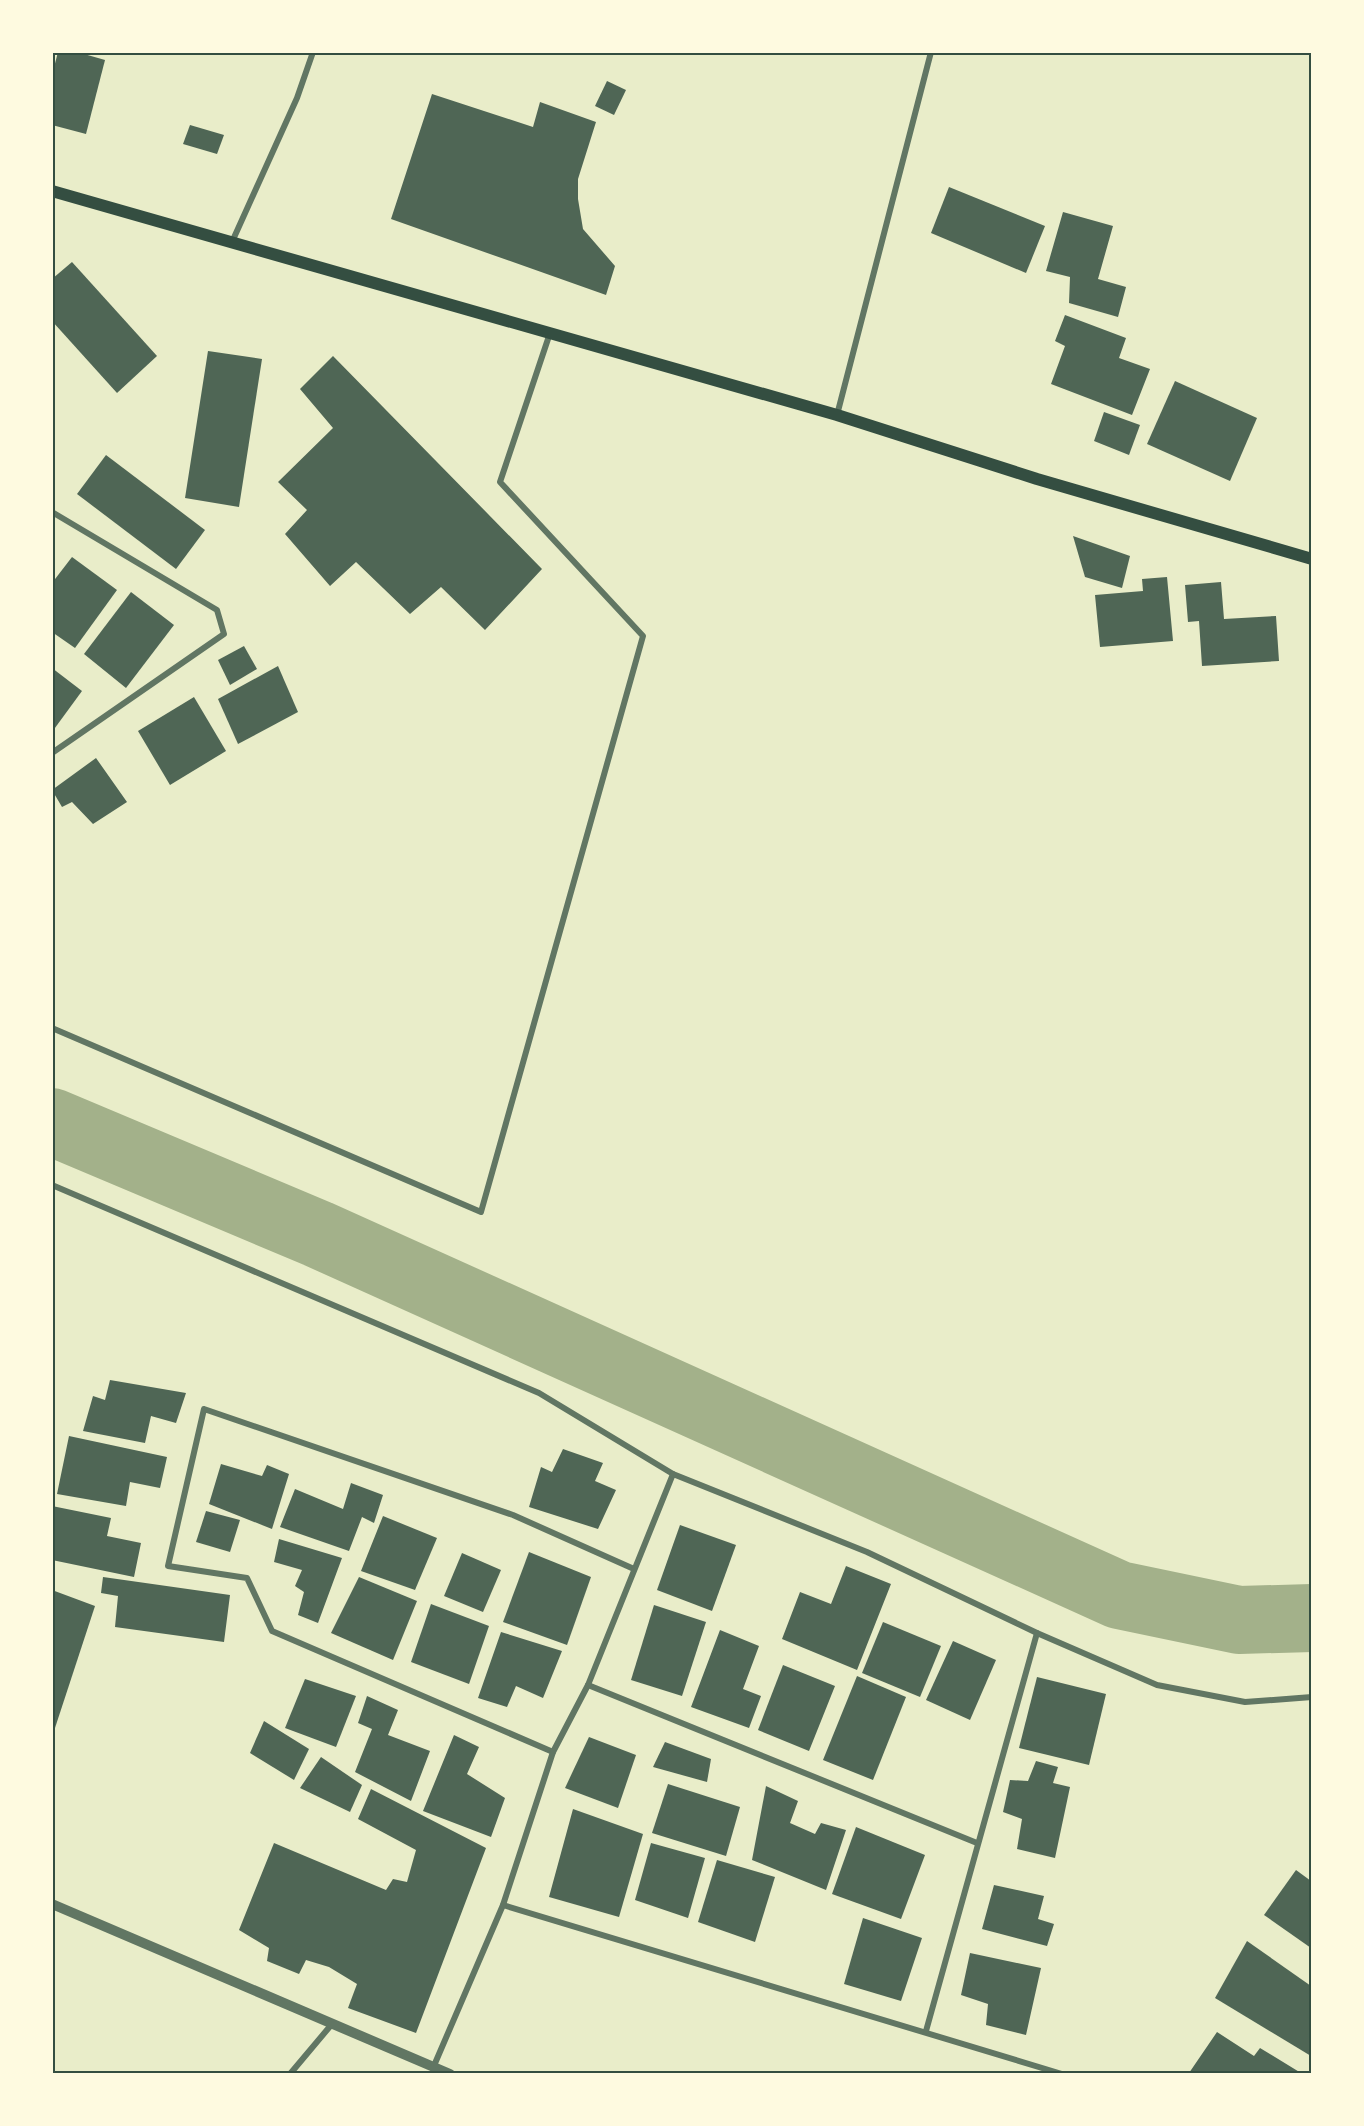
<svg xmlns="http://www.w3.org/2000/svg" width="1364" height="2126" font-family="Rubik,sans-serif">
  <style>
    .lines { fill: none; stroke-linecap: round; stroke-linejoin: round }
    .river { stroke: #a3b18a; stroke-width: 68 }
    .building { fill: #4f6655 }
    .minor { stroke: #617663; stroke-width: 6 }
    .tertiary { stroke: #617663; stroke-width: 10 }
    .secondary { stroke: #344e41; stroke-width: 12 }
    .neatline { fill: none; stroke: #344e41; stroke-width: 2 }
  </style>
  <rect width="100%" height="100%" fill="#e9edc9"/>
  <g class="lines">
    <polyline class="river" points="52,1122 318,1234 1119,1595 1239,1620 1312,1618"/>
  </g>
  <g class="building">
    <polygon points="58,52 77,52 105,60 86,134 52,125 52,75"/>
    <polygon points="607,81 626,90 614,115 595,106"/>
    <polygon points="432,94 533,127 540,102 596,122 578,179 578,199 583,229 615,266 606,295 391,219"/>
    <polygon points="190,125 224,135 217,154 183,144"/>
    <polygon points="949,187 1045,226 1026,273 931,233"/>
    <polygon points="1063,212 1113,226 1098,279 1126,287 1118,317 1069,303 1070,277 1046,271"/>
    <polygon points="72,262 157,356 117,393 52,321 52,279"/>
    <polygon points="1065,315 1126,338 1119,358 1150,369 1132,415 1051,384 1065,346 1055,341"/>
    <polygon points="208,351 262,359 239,507 185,498"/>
    <polygon points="333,356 542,569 485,630 441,587 410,614 356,562 330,586 285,534 307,510 278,482 333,428 300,389"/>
    <polygon points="1175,381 1257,418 1230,481 1147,444"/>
    <polygon points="1104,412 1140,425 1129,455 1094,441"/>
    <polygon points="106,455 205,530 176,569 77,494"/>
    <polygon points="1073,536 1130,556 1122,588 1085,577"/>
    <polygon points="72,557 117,590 75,648 52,632 52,583"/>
    <polygon points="1167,577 1173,641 1100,647 1095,595 1143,591 1142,579"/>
    <polygon points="1221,582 1224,619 1276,616 1279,661 1202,666 1199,621 1188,622 1185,585"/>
    <polygon points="131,592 174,625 126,688 84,654"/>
    <polygon points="244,646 257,669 230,685 218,660"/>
    <polygon points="278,666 298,712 238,744 218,699"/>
    <polygon points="52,668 82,691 52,732"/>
    <polygon points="194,697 226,751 170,785 138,731"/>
    <polygon points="96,758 127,802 93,824 72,802 62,807 52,790"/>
    <polygon points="110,1380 186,1393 176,1423 151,1416 145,1443 83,1431 93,1396 105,1400"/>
    <polygon points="69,1436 167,1457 160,1488 130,1482 126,1506 57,1494"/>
    <polygon points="563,1449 603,1463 595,1481 616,1490 598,1529 529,1507 541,1467 552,1472"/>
    <polygon points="221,1464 262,1476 267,1465 289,1474 272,1529 209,1504"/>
    <polygon points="351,1483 383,1495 374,1523 362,1517 349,1551 280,1527 295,1489 343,1509"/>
    <polygon points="52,1506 111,1518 107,1536 141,1543 134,1577 52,1560"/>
    <polygon points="206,1511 240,1520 230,1552 196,1542"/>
    <polygon points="383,1516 437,1538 415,1590 361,1571"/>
    <polygon points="680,1525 736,1545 712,1611 657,1590"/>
    <polygon points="279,1539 342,1558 318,1623 298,1615 304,1592 295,1586 302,1570 274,1562"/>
    <polygon points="529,1552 591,1577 567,1645 503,1622"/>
    <polygon points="462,1553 501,1570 483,1612 444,1596"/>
    <polygon points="846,1566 891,1584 857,1670 782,1639 800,1592 831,1604"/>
    <polygon points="103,1577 230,1595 224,1642 115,1627 118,1596 101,1593"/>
    <polygon points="359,1577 417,1601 393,1660 331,1633"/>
    <polygon points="52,1590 95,1606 53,1734 52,1734"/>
    <polygon points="431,1604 489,1626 469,1684 411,1662"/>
    <polygon points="654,1605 706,1622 682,1696 631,1680"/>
    <polygon points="883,1622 941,1646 920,1697 862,1673"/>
    <polygon points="720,1630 759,1646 743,1689 761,1696 749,1728 691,1707"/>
    <polygon points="501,1632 562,1651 543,1698 516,1686 507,1707 478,1698"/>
    <polygon points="953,1641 996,1660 970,1720 926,1700"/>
    <polygon points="783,1665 835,1686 809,1751 758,1730"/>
    <polygon points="857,1676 906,1697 873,1780 823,1760"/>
    <polygon points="1037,1677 1106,1694 1089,1765 1019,1748"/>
    <polygon points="305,1679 356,1696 336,1747 285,1728"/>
    <polygon points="367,1696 398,1710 388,1735 430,1751 411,1801 355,1772 372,1729 358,1723"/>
    <polygon points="264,1721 309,1749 294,1780 250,1753"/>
    <polygon points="454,1735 479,1747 467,1774 505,1798 491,1837 423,1811"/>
    <polygon points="589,1737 636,1755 618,1808 565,1788"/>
    <polygon points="665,1742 711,1759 707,1782 653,1767"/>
    <polygon points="321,1757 362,1785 350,1812 300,1788"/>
    <polygon points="1036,1761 1058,1767 1053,1783 1070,1787 1055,1858 1017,1849 1022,1819 1003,1812 1010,1780 1028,1781"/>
    <polygon points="668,1784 740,1807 726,1856 652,1833"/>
    <polygon points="766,1786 798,1801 790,1823 815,1834 821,1823 846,1830 826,1890 752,1860"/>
    <polygon points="371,1789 486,1848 416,2033 348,2008 357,1984 329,1967 306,1960 299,1974 267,1961 269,1948 239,1930 274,1843 386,1890 393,1879 407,1882 416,1850 358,1819"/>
    <polygon points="573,1809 643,1834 619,1917 549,1897"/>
    <polygon points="856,1827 925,1855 901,1919 832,1894"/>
    <polygon points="651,1843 705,1858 688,1918 635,1900"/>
    <polygon points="717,1860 775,1877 755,1942 698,1922"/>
    <polygon points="1296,1870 1311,1881 1311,1948 1264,1915"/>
    <polygon points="994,1885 1044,1896 1038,1919 1054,1924 1047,1946 982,1929"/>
    <polygon points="863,1918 922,1938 901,2001 844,1984"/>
    <polygon points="1247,1941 1311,1986 1311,2056 1215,1998"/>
    <polygon points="970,1953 1041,1968 1026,2035 986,2025 988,2004 961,1995"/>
    <polygon points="1217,2032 1254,2056 1260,2048 1301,2073 1189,2073"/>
  </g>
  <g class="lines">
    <g class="minor">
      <polyline points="232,242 297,98 313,52"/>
      <polyline points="837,415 931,52"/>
      <polyline points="52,512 217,610 224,634 52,753"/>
      <polyline points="52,1028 481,1212 643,636 500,482 550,333"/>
      <polyline points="52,1185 539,1393 673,1474"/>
      <polyline points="588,1685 977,1843"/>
      <polyline points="553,1752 272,1631 247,1578 168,1566 204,1409 513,1515 634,1569"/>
      <polyline points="503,1905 1062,2074"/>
      <polyline points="926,2031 1037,1633"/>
      <polyline points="433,2068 503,1905 553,1752 588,1685 673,1474 867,1552 1037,1633 1157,1685 1245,1702 1312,1697"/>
      <polyline points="290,2074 332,2024"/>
    </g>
    <polyline class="tertiary" points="52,1904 450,2074"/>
    <polyline class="secondary" points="52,191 837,415 1037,479 1312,559"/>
  </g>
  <rect width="1364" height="2126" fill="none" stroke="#fefae0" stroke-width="108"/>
  <rect x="54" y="54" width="1256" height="2018" class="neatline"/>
</svg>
